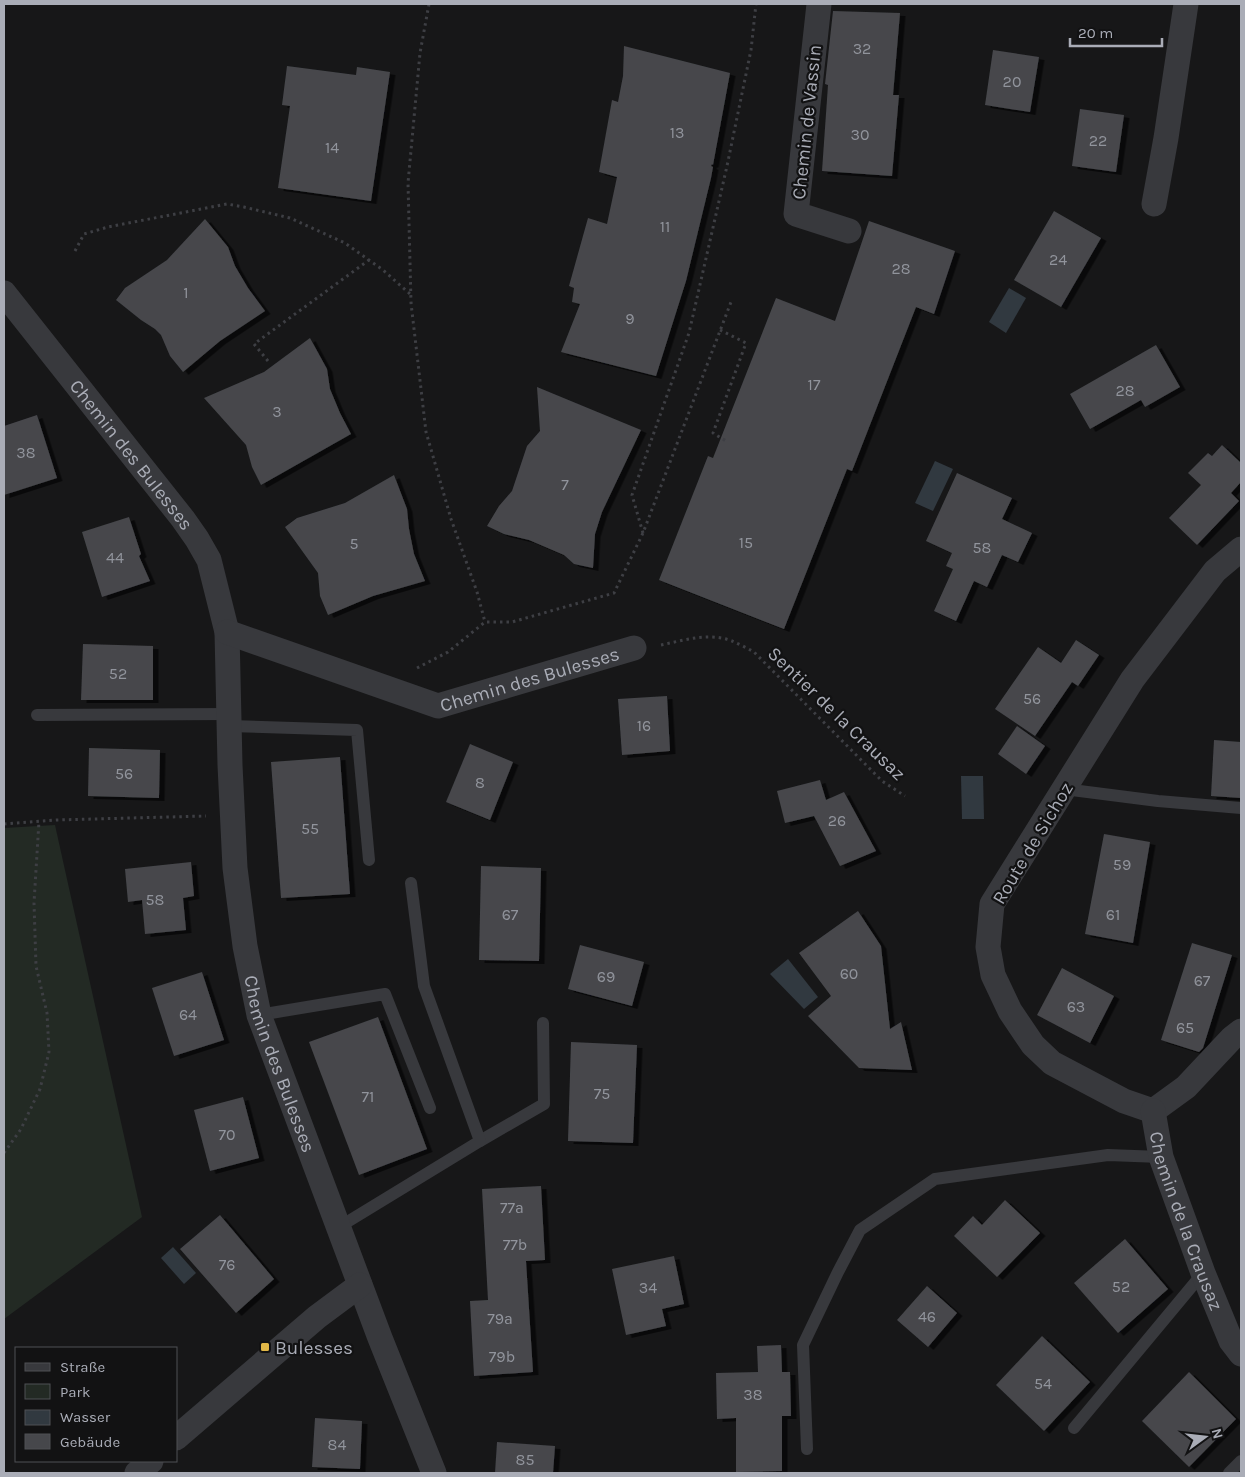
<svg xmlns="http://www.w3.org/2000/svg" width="1245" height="1477" font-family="Karla,sans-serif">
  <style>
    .green { fill: #232a24 }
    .water { fill: #313940 }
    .building { fill: #46474b; filter: url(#shadow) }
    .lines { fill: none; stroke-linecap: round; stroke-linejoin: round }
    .path { stroke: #3e3f44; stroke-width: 3; stroke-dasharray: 2.5 4; stroke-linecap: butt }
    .lane { stroke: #38393d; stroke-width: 12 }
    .street { stroke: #38393d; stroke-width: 25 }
    .poi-dot { fill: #e1b747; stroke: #121213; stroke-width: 2 }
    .labels { text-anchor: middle; stroke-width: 4.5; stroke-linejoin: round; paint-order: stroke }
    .number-label { font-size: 16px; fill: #91949c }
    .street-label { font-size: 19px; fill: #aaadb7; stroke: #121213 }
    .poi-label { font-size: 19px; fill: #aaadb7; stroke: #121213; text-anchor: start }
  </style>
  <defs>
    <filter id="shadow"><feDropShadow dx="5.5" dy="3" stdDeviation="0" flood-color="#0009"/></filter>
  </defs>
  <rect width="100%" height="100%" fill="#171718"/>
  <polygon class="green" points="55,825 142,1217 4,1319 4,828"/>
  <g class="water">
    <polygon points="1009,288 1026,298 1006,333 989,322"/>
    <polygon points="935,461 953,469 933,511 915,503"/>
    <polygon points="961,776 983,776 984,819 962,819"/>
    <polygon points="788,959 818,997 804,1009 770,974"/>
    <polygon points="173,1247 196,1273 184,1284 161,1258"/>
  </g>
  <g class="building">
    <polygon points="833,11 900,13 893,95 899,95 892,176 822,171 828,85 825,84"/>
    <polygon points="624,46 730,73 713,165 712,164 711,166 713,167 711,178 686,281 656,376 561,352 580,304 572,302 574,288 569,286 588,218 607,224 617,177 599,172 612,100 618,102 623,76"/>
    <polygon points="993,50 1039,57 1030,112 985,105"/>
    <polygon points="287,66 356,75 357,67 390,72 371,201 278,188 290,106 282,105"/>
    <polygon points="1080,109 1124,115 1116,172 1072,166"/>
    <polygon points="1054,211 1101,238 1061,307 1014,280"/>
    <polygon points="205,219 228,247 235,266 248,288 265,311 220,341 183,372 170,356 161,335 155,329 141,320 116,300 125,288 167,260"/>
    <polygon points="869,221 955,251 934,314 916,307 852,471 847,469 784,629 659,580 708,456 713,458 776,298 835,321"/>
    <polygon points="310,338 327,369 330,389 340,413 351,434 261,485 252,467 246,445 204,398 264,372"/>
    <polygon points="1156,345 1180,387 1145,407 1141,400 1090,429 1070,394"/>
    <polygon points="537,387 641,430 602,512 595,534 593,568 574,564 564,555 529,540 504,534 487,526 499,506 512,491 527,446 540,431"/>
    <polygon points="37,415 57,478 4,495 4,426"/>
    <polygon points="1222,445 1241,463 1241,482 1231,493 1239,501 1197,545 1169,518 1201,485 1188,473 1208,453 1212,456"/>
    <polygon points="957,473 1012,498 1002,519 1032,533 1018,562 1002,555 987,587 974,581 956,621 934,611 953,569 946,566 952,553 926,541"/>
    <polygon points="394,475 407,509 409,529 414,554 425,581 373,596 328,615 320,596 318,573 285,527 297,518 345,503"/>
    <polygon points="129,517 141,554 139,556 150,581 102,597 82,532"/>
    <polygon points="1076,640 1099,655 1078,686 1072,682 1035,736 995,709 1038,647 1061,663"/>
    <polygon points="83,644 153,646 153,700 81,700"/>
    <polygon points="667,696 670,751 622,755 618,699"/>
    <polygon points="1017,726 1045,746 1026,774 998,754"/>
    <polygon points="1214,740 1241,742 1241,798 1211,796"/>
    <polygon points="470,744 513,762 490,820 446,802"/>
    <polygon points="89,748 160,750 159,798 88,796"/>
    <polygon points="340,757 350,894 281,898 271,762"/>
    <polygon points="820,780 826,800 844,792 876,851 840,866 814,816 785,823 777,791"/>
    <polygon points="1104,834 1150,842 1133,943 1085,934"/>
    <polygon points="191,862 194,896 183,898 186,930 145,934 142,900 128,902 125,869"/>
    <polygon points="481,866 541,868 539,961 479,960"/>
    <polygon points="858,911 881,946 890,1029 901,1022 912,1070 859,1068 808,1016 831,996 799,953"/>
    <polygon points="1192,943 1232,955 1203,1048 1199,1052 1161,1040"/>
    <polygon points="580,945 644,962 632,1006 568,989"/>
    <polygon points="1062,968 1114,996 1090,1043 1037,1015"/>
    <polygon points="202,972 224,1040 174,1056 152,988"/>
    <polygon points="378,1017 427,1149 359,1175 309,1042"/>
    <polygon points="571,1042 637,1045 633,1143 568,1141"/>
    <polygon points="243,1097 259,1158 210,1171 194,1110"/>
    <polygon points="541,1186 545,1260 526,1261 533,1372 474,1376 470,1301 488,1300 482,1189"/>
    <polygon points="1005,1200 1040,1233 997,1277 954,1236 973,1216 982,1225"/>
    <polygon points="220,1215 274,1279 236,1313 180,1249"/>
    <polygon points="1125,1239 1168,1289 1118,1333 1074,1283"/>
    <polygon points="674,1256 684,1304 662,1309 666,1326 626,1335 612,1269"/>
    <polygon points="927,1286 957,1313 928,1347 897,1320"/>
    <polygon points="1042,1336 1090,1382 1044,1431 996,1385"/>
    <polygon points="781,1345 782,1372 790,1372 791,1416 782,1416 782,1471 736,1472 736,1418 717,1419 716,1373 758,1372 757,1346"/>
    <polygon points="1189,1372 1236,1419 1189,1467 1142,1421"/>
    <polygon points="315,1418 362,1421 360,1469 312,1467"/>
    <polygon points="497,1442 555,1446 553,1473 495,1473"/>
  </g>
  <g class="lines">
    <g class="path">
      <polyline points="429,4 420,53 408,183 411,303 426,432 451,519 477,592 485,622"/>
      <polyline points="75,251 84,234 108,227 227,204 244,207 290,218 345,243 383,270 410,294"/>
      <polyline points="720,330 746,343 713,433 726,441"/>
      <polyline points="268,361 254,344 369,260"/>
      <polyline points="643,533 632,495 689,333 727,166 751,50 756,4"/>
      <path d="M 661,645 C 685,640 709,632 732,641 C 739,644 747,648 754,652 L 882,781 L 905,796"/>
      <polyline points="417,668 448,652 485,622 512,622 614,593 643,533 731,302"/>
      <polyline points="4,824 56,820 206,816"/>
      <polyline points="4,1153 21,1129 40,1089 49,1052 47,1013 36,966 34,903 39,821"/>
    </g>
    <g class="lane">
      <polyline points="37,715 229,714"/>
      <polyline points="229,726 357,730 369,860"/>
      <polyline points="1064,789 1158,801 1241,808"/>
      <polyline points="259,1015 385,994 430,1108"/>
      <polyline points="480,1141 544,1104 543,1023"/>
      <polyline points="339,1227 480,1141 424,986 411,883"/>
      <polyline points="1074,1428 1203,1273"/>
      <polyline points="807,1449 803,1345 838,1272 860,1230 935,1179 1108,1155 1161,1157"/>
      <polyline points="1229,1473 1241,1461"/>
    </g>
    <g class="street">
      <polyline points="819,4 796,214 849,231"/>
      <polyline points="1154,204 1166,138 1186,4"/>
      <path id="s1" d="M 4,293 L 183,519 L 197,539 L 209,560 L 227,632 L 230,765 L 235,868 L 245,946 L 259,1015 L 380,1338 L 434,1473"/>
      <polyline points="1241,549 1215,571 1132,680 992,904 988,947 993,975 1010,1011 1033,1045 1052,1063 1124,1101 1153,1111 1186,1087 1232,1038 1241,1031"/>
      <path id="s2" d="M 227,632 L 438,706 L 634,648"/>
      <path id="s3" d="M 1153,1111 L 1161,1157 L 1203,1273 L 1231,1341 L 1241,1354"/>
      <polyline points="176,1438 317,1317 360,1285"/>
      <polyline points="137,1473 151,1461"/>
    </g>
  </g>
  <rect class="poi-dot" x="260" y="1342" width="10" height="10" rx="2.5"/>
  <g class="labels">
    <g class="number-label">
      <text x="862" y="54">32</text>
      <text x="1012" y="87">20</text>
      <text x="677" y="138">13</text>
      <text x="860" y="140">30</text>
      <text x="1098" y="146">22</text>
      <text x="332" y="153">14</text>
      <text x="665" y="232">11</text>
      <text x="1058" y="265">24</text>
      <text x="901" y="274">28</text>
      <text x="186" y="298">1</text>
      <text x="630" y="324">9</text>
      <text x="814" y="390">17</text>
      <text x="1125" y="396">28</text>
      <text x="277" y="417">3</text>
      <text x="26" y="458">38</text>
      <text x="565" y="490">7</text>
      <text x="746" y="548">15</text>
      <text x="354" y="549">5</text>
      <text x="982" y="553">58</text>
      <text x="115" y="563">44</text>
      <text x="118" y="679">52</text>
      <text x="1032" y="704">56</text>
      <text x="644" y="731">16</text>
      <text x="124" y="779">56</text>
      <text x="480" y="788">8</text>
      <text x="837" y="826">26</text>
      <text x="310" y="834">55</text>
      <text x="1122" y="870">59</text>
      <text x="155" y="905">58</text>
      <text x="510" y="920">67</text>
      <text x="1113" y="920">61</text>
      <text x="849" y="979">60</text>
      <text x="606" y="982">69</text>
      <text x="1202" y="986">67</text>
      <text x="1076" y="1012">63</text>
      <text x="188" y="1020">64</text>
      <text x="1185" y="1033">65</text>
      <text x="602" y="1099">75</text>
      <text x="368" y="1102">71</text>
      <text x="227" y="1140">70</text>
      <text x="512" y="1213">77a</text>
      <text x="515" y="1250">77b</text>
      <text x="227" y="1270">76</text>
      <text x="1121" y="1292">52</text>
      <text x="648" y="1293">34</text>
      <text x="927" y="1322">46</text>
      <text x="500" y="1324">79a</text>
      <text x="502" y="1362">79b</text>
      <text x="1043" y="1389">54</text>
      <text x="753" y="1400">38</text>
      <text x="337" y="1450">84</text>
      <text x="525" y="1465">85</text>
    </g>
    <g class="street-label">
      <text transform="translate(806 122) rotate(-84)" y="7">Chemin de Vassin</text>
      <text dy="7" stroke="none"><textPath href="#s1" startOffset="206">Chemin des Bulesses</textPath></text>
      <text dy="7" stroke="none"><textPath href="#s2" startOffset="319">Chemin des Bulesses</textPath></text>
      <text transform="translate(837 713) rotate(44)" y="7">Sentier de la Crausaz</text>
      <text transform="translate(1032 843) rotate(-59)" y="7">Route de Sichoz</text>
      <text dy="7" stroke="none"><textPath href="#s1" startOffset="849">Chemin des Bulesses</textPath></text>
      <text dy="7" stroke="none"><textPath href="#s3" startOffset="115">Chemin de la Crausaz</textPath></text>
    </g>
    <g class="poi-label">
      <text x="275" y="1354">Bulesses</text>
    </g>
  </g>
  <rect width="1245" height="1477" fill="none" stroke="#aaadb7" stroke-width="10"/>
  <rect x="15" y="1347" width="162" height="115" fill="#121213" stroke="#4f5055"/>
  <rect x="25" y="1363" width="25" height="8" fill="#38393d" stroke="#4f5055"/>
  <text x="60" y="1372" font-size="15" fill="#aaadb7">Straße</text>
  <rect x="25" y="1384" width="25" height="15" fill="#232a24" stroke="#4f5055"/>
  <text x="60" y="1397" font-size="15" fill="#aaadb7">Park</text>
  <rect x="25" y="1410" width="25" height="15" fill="#313940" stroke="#4f5055"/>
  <text x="60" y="1422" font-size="15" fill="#aaadb7">Wasser</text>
  <rect x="25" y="1434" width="25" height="15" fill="#46474b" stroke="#4f5055"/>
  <text x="60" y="1447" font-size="15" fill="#aaadb7">Gebäude</text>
  <g transform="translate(1205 1437) rotate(75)" stroke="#121213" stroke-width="4" paint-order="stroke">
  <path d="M0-4L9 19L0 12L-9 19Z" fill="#aaadb7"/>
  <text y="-8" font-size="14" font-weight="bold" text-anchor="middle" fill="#aaadb7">N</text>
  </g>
  <path d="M1070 38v8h92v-8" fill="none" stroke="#aaadb7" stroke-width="2.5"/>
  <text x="1078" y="38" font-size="15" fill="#aaadb7" stroke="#121213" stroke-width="4" paint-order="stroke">20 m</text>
</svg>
